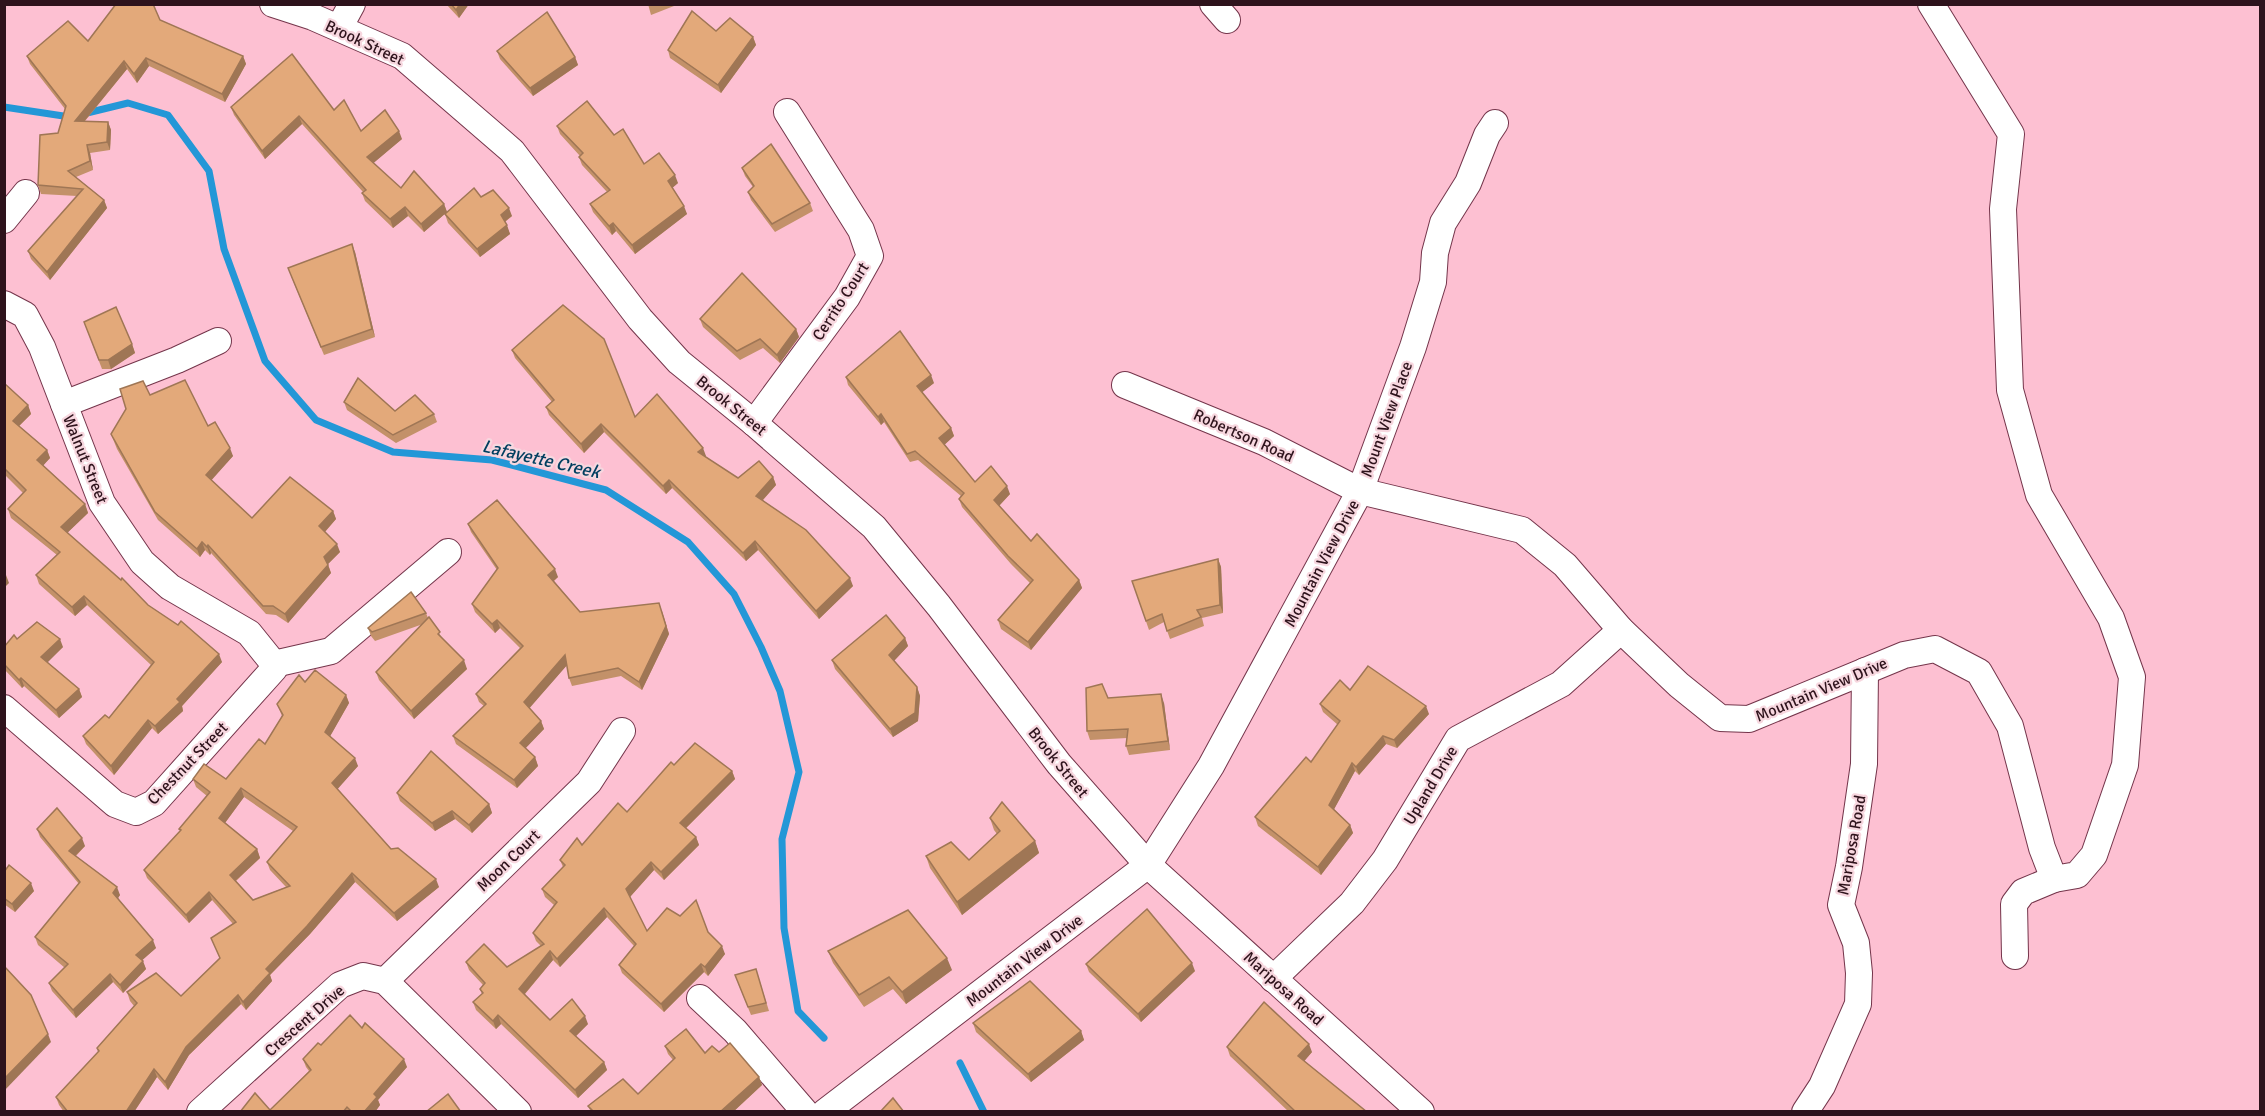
<svg xmlns="http://www.w3.org/2000/svg" width="2265" height="1116" font-family="Signika,sans-serif">
  <style>
    .lines { fill: none; stroke-linecap: round; stroke-linejoin: round }
    .stream { stroke: #2397d7; stroke-width: 7 }
    .minor-casing { stroke: #74354b; stroke-width: 28 }
    .minor { stroke: #fff; stroke-width: 26 }
    .wall { fill: #c39169; fill-rule: evenodd }
    .shaded-wall { fill: #9f7655 }
    .building { fill: #e3a97a; stroke: #9f7655; stroke-width: 1.5; fill-rule: evenodd }
    .labels { text-anchor: middle; stroke-width: 4.5; stroke-linejoin: round; paint-order: stroke }
    .street-label { font-size: 16px; fill: #2e131c; stroke: #f7d7df }
    .water-label { font-size: 18px; font-style: italic; fill: #003e5f; stroke: #f7d7df }
  </style>
  <rect width="100%" height="100%" fill="#fdc0d2"/>
  <g class="lines">
    <g class="stream">
      <polyline points="4,107 70,117"/>
      <polyline points="87,113 128,103 168,115 209,171 224,249 265,361 316,420 393,452 492,460 606,490 688,542 734,594 761,647 780,691 799,772 782,839 784,928 798,1011 824,1038"/>
      <polyline points="960,1063 984,1112"/>
    </g>
    <g class="minor-casing">
      <g id="minor">
        <polyline points="273,4 313,17 402,56 512,151 640,319 679,362 754,423 874,527 939,606 1059,764 1148,865 1421,1112"/>
        <polyline points="1213,4 1227,20"/>
        <polyline points="339,28 352,4"/>
        <polyline points="4,220 26,193"/>
        <polyline points="4,304 25,315 42,347 102,503 142,562 170,587 249,633 274,664"/>
        <polyline points="1125,385 1264,442 1360,491 1522,530 1565,565 1621,630 1679,685 1720,718 1749,719 1904,655 1935,649 1979,672 2010,726 2042,848 2054,879 2077,875 2094,855 2125,765 2132,677 2111,618 2039,495 2010,390 2003,209 2011,134 1931,4"/>
        <polyline points="64,404 177,360 218,341"/>
        <polyline points="754,423 847,297 870,256 861,230 787,112"/>
        <polyline points="274,664 331,651 448,552"/>
        <polyline points="4,708 115,804 136,812 154,803 274,669 274,664"/>
        <polyline points="2015,956 2014,904 2023,892 2054,879"/>
        <polyline points="1273,979 1352,903 1385,860 1458,739 1561,684 1621,630"/>
        <polyline points="385,981 589,782 622,731"/>
        <polyline points="700,998 735,1031 805,1112"/>
        <polyline points="200,1112 340,985 363,976 385,981 518,1112"/>
        <polyline points="825,1112 1148,865 1211,766 1360,491 1413,347 1433,282 1435,253 1443,223 1468,183 1487,135 1495,123"/>
        <polyline points="1805,1112 1822,1086 1858,1004 1859,973 1856,943 1841,905 1849,867 1864,764 1865,671"/>
      </g>
    </g>
    <use href="#minor" class="minor"/>
  </g>
  <g class="wall">
    <polygon points="446,4 469,4 459,18"/>
    <polygon points="648,4 673,4 674,6 651,15"/>
    <polygon points="160,20 243,56 246,64 225,102 149,66 137,83 127,69 85,121 108,122 111,130 110,150 90,153 93,170 76,177 104,200 107,208 50,280 31,259 28,251 77,196 41,194 38,185 58,133 65,109 30,64 27,56 88,41"/>
    <polygon points="716,31 753,37 756,45 721,93 670,58 668,50"/>
    <polygon points="497,51 575,57 578,65 533,96 500,59"/>
    <polygon points="231,107 334,110 361,131 402,139 373,163 401,188 444,204 447,212 424,232 408,216 393,228 365,201 362,193 363,192 302,124 265,159 234,115"/>
    <polygon points="557,126 614,135 644,164 678,183 672,188 687,214 635,254 616,231 612,235 593,212 590,204 607,192 582,165 579,157 580,156 560,134"/>
    <polygon points="742,168 810,203 813,211 775,232 751,200 748,192 753,187 745,176"/>
    <polygon points="481,197 512,216 505,222 510,234 480,257 448,223 445,214"/>
    <polygon points="355,252 375,337 324,355 291,276"/>
    <polygon points="700,319 796,329 799,337 780,363 763,348 740,360 703,327"/>
    <polygon points="84,322 132,344 135,353 111,369 102,369"/>
    <polygon points="512,350 706,456 705,457 738,478 773,477 776,485 763,500 853,586 819,619 758,550 746,561 672,488 666,494 604,432 584,453 549,415 546,407 552,402 515,358"/>
    <polygon points="846,377 934,383 922,392 951,428 954,436 944,445 975,482 1010,494 999,506 1031,541 1079,580 1082,588 1031,650 1001,629 998,620 1030,583 1011,564 962,507 959,499 961,496 918,460 910,462 884,422 881,425 848,385"/>
    <polygon points="4,383 28,405 31,414 19,426 47,450 50,458 43,465 85,504 88,513 67,533 148,605 222,662 182,706 183,711 158,734 152,728 114,775 86,744 83,736 109,718 151,665 87,605 75,616 39,584 36,575 57,555 11,518 8,509 23,493 4,474"/>
    <polygon points="150,395 208,426 233,456 211,480 252,518 333,511 336,519 325,532 340,552 328,564 331,573 288,623 276,615 266,614 211,553 210,555 205,550 200,557 158,520 117,449 111,434"/>
    <polygon points="344,402 395,411 434,414 437,422 396,443 347,410"/>
    <polygon points="468,524 558,577 554,581 580,612 662,611 669,634 642,690 621,676 572,686 569,678 567,665 529,708 541,721 544,729 525,748 535,757 538,766 517,788 456,744 453,736 484,706 479,702 476,694 520,648 500,628 495,633 475,612 472,604 497,570 471,532"/>
    <polygon points="1218,559 1221,567 1223,613 1202,618 1204,626 1170,639 1164,622 1149,630 1132,581"/>
    <polygon points="426,613 428,618 443,639 467,669 414,719 379,680 376,672 423,624 375,641 371,636 368,628"/>
    <polygon points="905,638 908,646 894,661 917,687 920,696 918,721 893,737 835,669 832,660"/>
    <polygon points="17,639 63,647 47,662 79,689 82,697 59,718 24,686 22,688 4,669 4,647"/>
    <path d="M 305,682 L 346,695 L 349,703 L 330,736 L 358,766 L 337,789 L 391,849 L 439,887 L 397,921 L 355,882 L 310,934 L 270,975 L 272,981 L 246,1010 L 241,1004 L 189,1055 L 168,1090 L 157,1077 L 134,1112 L 64,1112 L 59,1105 L 56,1097 L 98,1052 L 97,1048 L 134,1006 L 130,1001 L 127,992 L 181,996 L 220,958 L 211,938 L 233,924 L 212,900 L 189,923 L 147,878 L 144,870 L 180,831 L 179,829 L 207,796 L 196,787 L 193,779 L 226,779 L 265,744 L 282,716 L 277,704 ZM 244,797 L 293,831 L 267,862 L 270,870 L 286,887 L 253,900 L 236,881 L 260,858 L 257,849 L 225,823 Z"/>
    <polygon points="1350,690 1429,714 1397,748 1386,744 1359,775 1355,771 1334,809 1350,825 1353,833 1321,875 1258,826 1255,817 1311,762 1338,725 1323,712 1320,704"/>
    <polygon points="1108,698 1164,703 1170,750 1129,755 1126,746 1127,738 1090,740 1087,731"/>
    <polygon points="674,765 732,771 735,779 686,828 696,837 699,845 664,880 654,870 630,897 647,931 680,916 708,932 725,954 708,976 704,972 664,1012 622,973 619,965 634,946 607,917 560,967 553,960 525,994 550,1020 588,1024 576,1036 604,1062 607,1070 578,1098 501,1024 496,1029 476,1010 473,1002 482,994 480,989 483,985 469,970 466,962 507,967 541,946 536,941 533,933 554,905 545,897 542,889 563,867 560,860 627,812"/>
    <polygon points="397,793 489,804 492,813 472,833 455,819 435,831 400,801"/>
    <polygon points="990,818 1035,841 1039,853 962,915 930,868 926,856 969,860 997,834 994,830"/>
    <polygon points="37,829 85,846 76,856 120,895 118,898 156,948 142,960 146,969 123,993 113,982 76,1018 52,991 49,983 65,968 38,945 35,937 79,884 40,837"/>
    <polygon points="4,872 34,891 15,912 4,904"/>
    <polygon points="828,951 952,970 906,1004 893,989 864,1007 833,963"/>
    <polygon points="1086,964 1195,971 1141,1022 1089,972"/>
    <polygon points="756,969 769,1011 751,1015 738,983"/>
    <polygon points="973,1023 1081,1031 1084,1040 1031,1082 976,1032"/>
    <polygon points="362,1028 407,1067 378,1100 380,1105 375,1112 240,1112 270,1110 309,1071 306,1067 303,1059 321,1045"/>
    <polygon points="665,1046 705,1053 719,1052 759,1077 762,1085 733,1112 591,1112 588,1106 638,1094 673,1060 668,1054"/>
    <polygon points="1227,1047 1312,1052 1304,1061 1367,1112 1289,1112 1230,1056"/>
  </g>
  <g class="shaded-wall">
    <polygon points="460,4 469,4 459,18 456,10"/>
    <polygon points="753,37 756,45 721,93 718,85"/>
    <polygon points="243,56 246,64 225,102 222,94"/>
    <polygon points="575,57 578,65 533,96 530,88"/>
    <polygon points="146,58 149,66 137,83 134,74"/>
    <polygon points="124,61 127,69 78,129 75,121"/>
    <polygon points="299,116 302,124 265,159 262,151"/>
    <polygon points="108,122 111,130 110,150 107,142"/>
    <polygon points="399,131 402,139 370,166 367,157"/>
    <polygon points="87,145 90,153 93,170 90,161"/>
    <polygon points="675,175 678,183 671,189 668,181"/>
    <polygon points="104,200 107,208 50,280 47,272"/>
    <polygon points="444,204 447,212 424,232 421,224"/>
    <polygon points="684,206 687,214 635,254 632,245"/>
    <polygon points="405,207 408,216 393,228 390,219"/>
    <polygon points="509,208 512,216 503,223 501,215"/>
    <polygon points="613,223 616,231 612,235 609,226"/>
    <polygon points="507,225 510,234 480,257 477,249"/>
    <polygon points="352,244 355,252 375,337 372,329"/>
    <polygon points="796,329 799,337 780,363 777,355"/>
    <polygon points="132,344 135,353 111,369 108,360"/>
    <polygon points="931,375 934,383 920,394 917,386"/>
    <polygon points="28,405 31,414 16,429 13,421"/>
    <polygon points="881,414 884,422 881,425 878,417"/>
    <polygon points="601,424 604,432 584,453 581,444"/>
    <polygon points="951,428 954,436 942,447 939,438"/>
    <polygon points="230,448 233,456 209,483 206,475"/>
    <polygon points="703,448 706,456 701,460 698,452"/>
    <polygon points="47,450 50,458 41,468 37,460"/>
    <polygon points="773,477 776,485 759,504 756,496"/>
    <polygon points="669,480 672,488 666,494 663,486"/>
    <polygon points="1007,486 1010,494 997,508 994,500"/>
    <polygon points="85,504 88,513 64,536 61,527"/>
    <polygon points="333,511 336,519 322,535 319,526"/>
    <polygon points="755,541 758,550 746,561 743,553"/>
    <polygon points="202,542 205,550 200,557 197,549"/>
    <polygon points="337,544 340,552 327,565 324,557"/>
    <polygon points="208,545 211,553 210,555 207,547"/>
    <polygon points="1218,559 1221,567 1223,613 1220,605"/>
    <polygon points="328,565 331,573 288,623 285,614"/>
    <polygon points="555,569 558,577 551,583 548,575"/>
    <polygon points="6,575 9,583 4,588 4,577"/>
    <polygon points="850,578 853,586 819,619 816,611"/>
    <polygon points="1079,580 1082,588 1031,650 1028,642"/>
    <polygon points="84,596 87,605 75,616 72,607"/>
    <polygon points="659,603 669,634 642,690 639,682"/>
    <polygon points="497,620 500,628 495,633 492,624"/>
    <polygon points="905,638 908,646 892,663 889,655"/>
    <polygon points="60,639 63,647 44,666 41,657"/>
    <polygon points="219,654 222,662 182,706 183,711 158,734 155,726 177,699"/>
    <polygon points="565,655 568,664 527,711 524,702"/>
    <polygon points="464,660 467,669 414,719 411,711"/>
    <polygon points="21,678 24,686 22,688 19,680"/>
    <polygon points="917,687 920,696 918,721 893,737 890,729"/>
    <polygon points="79,689 82,697 59,718 56,710"/>
    <polygon points="1161,694 1164,703 1170,750 1168,741"/>
    <polygon points="346,695 349,703 328,740 325,732"/>
    <polygon points="1426,706 1429,714 1397,748 1394,740"/>
    <polygon points="148,720 152,728 114,775 111,766"/>
    <polygon points="541,721 544,729 523,751 520,743"/>
    <polygon points="1383,736 1386,744 1359,775 1356,767"/>
    <polygon points="535,757 538,766 517,788 514,780"/>
    <polygon points="355,758 358,766 335,792 332,783"/>
    <polygon points="1352,763 1355,771 1332,813 1329,805"/>
    <polygon points="732,771 735,779 683,831 680,823"/>
    <polygon points="241,788 244,797 222,827 219,818"/>
    <polygon points="489,804 492,813 472,833 469,825"/>
    <polygon points="452,811 455,819 435,831 432,823"/>
    <polygon points="1350,825 1353,833 1321,875 1318,867"/>
    <polygon points="696,837 699,845 664,880 661,872"/>
    <polygon points="82,838 85,846 72,859 69,851"/>
    <polygon points="1035,841 1039,853 962,915 957,902"/>
    <polygon points="257,849 260,858 233,883 230,875"/>
    <polygon points="651,862 654,870 629,898 626,889"/>
    <polygon points="352,873 355,882 310,934 270,975 272,981 246,1010 243,1002 266,969"/>
    <polygon points="436,879 439,887 397,921 394,913"/>
    <polygon points="31,883 34,891 15,912 12,904"/>
    <polygon points="117,887 120,895 116,901 113,893"/>
    <polygon points="209,892 212,900 189,923 186,915"/>
    <polygon points="604,908 607,917 560,967 557,959"/>
    <polygon points="153,940 156,948 139,963 136,955"/>
    <polygon points="722,946 725,954 708,976 705,967"/>
    <polygon points="550,951 553,960 522,997 519,989"/>
    <polygon points="947,958 952,970 906,1004 902,992"/>
    <polygon points="143,961 146,969 123,993 120,985"/>
    <polygon points="1192,963 1195,971 1141,1022 1138,1014"/>
    <polygon points="701,964 704,972 664,1012 661,1004"/>
    <polygon points="110,974 113,982 76,1018 73,1010"/>
    <polygon points="238,995 241,1004 189,1055 168,1090 165,1082 186,1047"/>
    <polygon points="498,1015 501,1024 496,1029 493,1021"/>
    <polygon points="585,1016 588,1024 573,1039 570,1031"/>
    <polygon points="1081,1031 1084,1040 1031,1082 1028,1074"/>
    <polygon points="48,1034 51,1042 4,1091 4,1079"/>
    <polygon points="1309,1044 1312,1052 1301,1065 1298,1056"/>
    <polygon points="404,1059 407,1067 378,1100 380,1105 375,1112 364,1112 374,1094"/>
    <polygon points="604,1062 607,1070 578,1098 575,1090"/>
    <polygon points="154,1069 157,1077 134,1112 126,1112"/>
    <polygon points="759,1077 762,1085 733,1112 720,1112"/>
  </g>
  <g class="building">
    <polygon points="116,4 153,4 160,20 243,56 222,94 146,58 134,74 124,61 75,121 108,122 107,142 87,145 90,161 68,171 104,200 47,272 28,251 83,189 38,185 40,135 58,133 66,106 27,56 68,21 88,41"/>
    <polygon points="451,4 460,4 456,10"/>
    <polygon points="692,11 716,31 730,18 753,37 718,85 668,50"/>
    <polygon points="547,12 575,57 530,88 497,51"/>
    <polygon points="292,54 334,110 344,100 361,131 385,110 399,131 367,157 401,188 414,171 444,204 421,224 405,207 390,219 362,193 366,190 299,116 262,151 231,107"/>
    <polygon points="587,101 614,135 623,129 644,164 659,153 675,175 668,181 684,206 632,245 613,223 609,226 590,204 610,190 579,157 583,153 557,126"/>
    <polygon points="771,144 810,203 772,224 748,192 754,186 742,168"/>
    <polygon points="474,188 481,197 493,190 509,208 501,215 507,225 477,249 445,214"/>
    <polygon points="352,244 372,329 321,347 288,268"/>
    <polygon points="742,273 796,329 777,355 760,339 737,351 700,319"/>
    <polygon points="563,305 604,339 635,417 657,394 703,448 698,452 738,478 759,461 773,477 756,496 806,530 850,578 816,611 755,541 743,553 669,480 663,486 601,424 581,444 546,407 554,400 512,350"/>
    <polygon points="116,307 132,344 108,360 99,360 84,322"/>
    <polygon points="900,331 931,375 917,386 951,428 939,438 975,482 991,466 1007,486 994,500 1031,541 1037,534 1079,580 1028,642 998,620 1033,580 1008,556 959,499 964,493 915,451 907,454 881,414 878,417 846,377"/>
    <polygon points="358,378 395,411 415,395 434,414 393,435 344,402"/>
    <polygon points="185,380 208,426 215,422 230,448 206,475 252,518 290,477 333,511 319,526 337,544 324,557 328,565 285,614 273,606 263,606 208,545 207,547 202,542 197,549 155,512 111,434 126,409 120,389 143,381 150,395"/>
    <polygon points="4,383 28,405 13,421 47,450 37,460 85,504 61,527 121,580 122,578 148,605 178,625 181,621 219,654 177,699 180,702 155,726 148,720 111,766 83,736 105,715 109,718 154,662 84,596 72,607 36,575 60,552 8,509 26,490 4,468"/>
    <polygon points="497,500 555,569 548,575 580,612 659,603 666,626 639,682 618,668 569,678 565,655 524,702 541,721 520,743 535,757 514,780 453,736 486,704 476,694 523,646 497,620 492,624 472,604 498,568 468,524"/>
    <polygon points="1218,559 1220,605 1197,610 1201,617 1167,631 1162,614 1146,621 1132,581"/>
    <polygon points="411,592 426,613 372,632 368,628"/>
    <polygon points="886,615 905,638 889,655 917,687 915,713 890,729 832,660"/>
    <polygon points="429,617 440,632 438,634 464,660 411,711 376,672"/>
    <polygon points="37,622 60,639 41,657 79,689 56,710 21,678 19,680 4,664 4,647 14,635 17,639"/>
    <polygon points="1368,666 1426,706 1394,740 1383,736 1356,767 1352,763 1329,805 1350,825 1318,867 1255,817 1306,757 1311,762 1340,721 1320,704 1340,680 1350,690"/>
    <path d="M 315,670 L 346,695 L 325,732 L 355,758 L 332,783 L 391,849 L 398,848 L 436,879 L 394,913 L 352,873 L 307,926 L 266,969 L 270,973 L 243,1002 L 238,995 L 186,1047 L 165,1082 L 154,1069 L 126,1112 L 68,1112 L 56,1097 L 99,1051 L 97,1048 L 137,1003 L 127,992 L 156,973 L 181,996 L 220,958 L 211,938 L 236,922 L 209,892 L 186,915 L 144,870 L 181,830 L 179,829 L 210,792 L 193,779 L 204,764 L 226,779 L 259,739 L 265,744 L 283,715 L 277,704 L 299,675 L 305,682 ZM 241,788 L 297,827 L 267,862 L 290,886 L 253,900 L 230,875 L 257,849 L 219,818 Z"/>
    <polygon points="1102,684 1108,698 1161,694 1168,741 1126,746 1128,729 1087,731 1086,688"/>
    <polygon points="695,743 732,771 680,823 696,837 661,872 651,862 626,889 647,931 667,908 680,916 696,900 708,932 722,946 705,967 701,964 661,1004 619,965 636,944 604,908 557,959 550,951 519,989 550,1020 572,999 585,1016 570,1031 604,1062 575,1090 498,1015 493,1021 473,1002 483,993 480,989 485,983 466,962 484,944 507,967 544,944 533,933 557,902 542,889 565,865 560,860 577,838 582,845 618,803 627,812 671,762 674,765"/>
    <polygon points="431,751 489,804 469,825 452,811 432,823 397,793"/>
    <polygon points="1002,802 1035,841 957,902 926,856 951,842 969,860 1000,831 990,818"/>
    <polygon points="57,808 82,838 69,851 117,887 113,893 153,940 136,955 143,961 120,985 110,974 73,1010 49,983 68,964 35,937 80,882 37,829"/>
    <polygon points="9,865 31,883 12,904 4,898 4,872"/>
    <polygon points="1147,909 1192,963 1138,1014 1086,964"/>
    <polygon points="908,910 947,958 902,992 889,977 859,995 828,951"/>
    <polygon points="4,966 31,995 48,1034 4,1079"/>
    <polygon points="756,969 766,1003 748,1007 735,975"/>
    <polygon points="1030,981 1081,1031 1028,1074 973,1023"/>
    <polygon points="1264,1002 1309,1044 1298,1056 1367,1112 1296,1112 1227,1047"/>
    <polygon points="350,1015 362,1028 365,1023 404,1059 374,1094 377,1097 364,1112 352,1112 347,1107 343,1112 240,1112 255,1093 270,1110 311,1070 303,1059 318,1043 321,1045"/>
    <polygon points="686,1029 705,1053 712,1046 719,1052 730,1043 759,1077 720,1112 594,1112 588,1106 623,1079 638,1094 675,1058 665,1046"/>
    <polygon points="448,1094 461,1112 426,1112"/>
    <polygon points="893,1098 904,1112 880,1112"/>
  </g>
  <g class="labels">
    <g class="street-label">
      <text transform="translate(365 42) rotate(25)" y="6">Brook Street</text>
      <text transform="translate(840 301) rotate(-57)" y="6">Cerrito Court</text>
      <text transform="translate(732 405) rotate(39)" y="6">Brook Street</text>
      <text transform="translate(1386 419) rotate(-70)" y="6">Mount View Place</text>
      <text transform="translate(1244 435) rotate(24)" y="6">Robertson Road</text>
      <text transform="translate(86 459) rotate(68)" y="6">Walnut Street</text>
      <text transform="translate(1321 563) rotate(-62)" y="6">Mountain View Drive</text>
      <text transform="translate(1821 689) rotate(-23)" y="6">Mountain View Drive</text>
      <text transform="translate(1059 762) rotate(51)" y="6">Brook Street</text>
      <text transform="translate(187 763) rotate(-46)" y="6">Chestnut Street</text>
      <text transform="translate(1430 785) rotate(-59)" y="6">Upland Drive</text>
      <text transform="translate(1851 845) rotate(-80)" y="6">Mariposa Road</text>
      <text transform="translate(508 860) rotate(-44)" y="6">Moon Court</text>
      <text transform="translate(1024 960) rotate(-37)" y="6">Mountain View Drive</text>
      <text transform="translate(1284 988) rotate(42)" y="6">Mariposa Road</text>
      <text transform="translate(304 1020) rotate(-41)" y="6">Crescent Drive</text>
    </g>
    <g class="water-label">
      <text transform="translate(541 459) rotate(13)" y="6">Lafayette Creek</text>
    </g>
  </g>
  <rect width="2265" height="1116" fill="none" stroke="#2e131c" stroke-width="12"/>
</svg>
